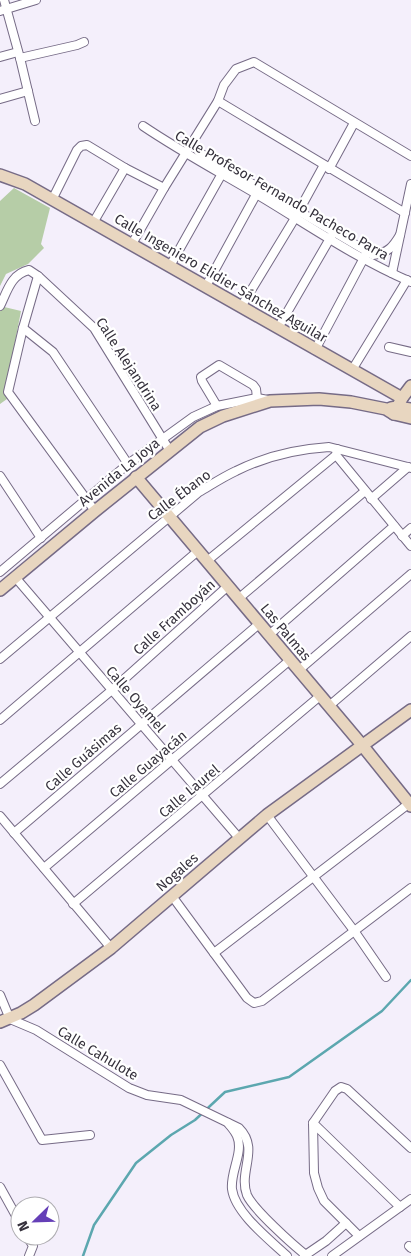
<svg xmlns="http://www.w3.org/2000/svg" width="411" height="1256" font-family="'Fira Sans',sans-serif">
  <style>
    .park { fill: #b6cda7 }
    .lines { fill: none; stroke-linecap: round; stroke-linejoin: round }
    .stream { stroke: #5ca7af; stroke-width: 2.5 }
    .street-casing { stroke: #766b86; stroke-width: 10 }
    .secondary-casing { stroke: #766b86; stroke-width: 14 }
    .street { stroke: #fff; stroke-width: 8 }
    .secondary { stroke: #e8d6c0; stroke-width: 11 }
    .labels { text-anchor: middle; stroke-width: 4.5; stroke-linejoin: round; paint-order: stroke }
    .street-label { font-size: 14px; fill: #35313c; stroke: #fff }
  </style>
  <rect width="100%" height="100%" fill="#f4effb"/>
  <g class="park">
    <polygon points="14,188 50,208 41,244 44,248 28,264 6,274 0,286 0,201"/>
    <polygon points="0,306 21,311 7,384 7,399 0,404"/>
  </g>
  <g class="lines">
    <polyline class="stream" points="83,1256 94,1225 136,1163 171,1135 195,1120 225,1092 289,1077 382,1011 411,980"/>
    <g class="street-casing">
      <g id="street">
        <polyline points="4,0 20,58 35,121"/>
        <polyline points="0,11 36,0"/>
        <polyline points="0,57 18,52"/>
        <polyline points="20,58 77,45 84,42"/>
        <polyline points="0,99 28,91"/>
        <polyline points="218,101 405,213"/>
        <path d="M 143,126 C 180,151 219,172 258,195 C 308,225 357,259 411,282"/>
        <path d="M 192,143 L 200,153 L 373,255 C 388,253 393,247 400,235"/>
        <polyline points="329,169 354,123"/>
        <polyline points="52,200 77,150 81,146 87,145 125,168 164,188"/>
        <polyline points="93,223 125,168"/>
        <polyline points="132,244 164,188 218,101 224,85 236,69 254,62 411,156"/>
        <polyline points="170,266 224,170"/>
        <polyline points="392,273 411,184"/>
        <polyline points="38,276 23,328 8,392 95,511"/>
        <polyline points="206,286 258,191"/>
        <path d="M 0,306 C 7,292 11,274 29,270 L 38,276 L 94,328 L 170,451"/>
        <polyline points="241,307 295,218 324,165"/>
        <polyline points="23,328 53,352 128,464"/>
        <polyline points="278,328 332,235"/>
        <polyline points="389,347 411,352"/>
        <polyline points="315,350 366,254"/>
        <polyline points="352,370 407,280"/>
        <polyline points="217,406 202,381 201,377 219,365 253,385 256,389 257,398"/>
        <polyline points="336,455 411,546"/>
        <polyline points="0,476 41,538"/>
        <polyline points="371,499 408,467"/>
        <polyline points="402,536 411,528"/>
        <polyline points="207,561 336,455 337,449"/>
        <polyline points="0,572 128,464 193,417 217,406 257,398 268,400"/>
        <polyline points="15,577 239,838"/>
        <polyline points="238,599 365,491"/>
        <polyline points="269,635 394,526"/>
        <path d="M 0,659 L 199,492 C 211,485 223,477 236,471 C 264,457 297,449 329,447 L 411,468"/>
        <polyline points="299,670 411,574"/>
        <polyline points="329,706 411,636"/>
        <polyline points="0,720 198,551"/>
        <polyline points="0,784 112,690 228,586"/>
        <polyline points="267,815 355,932 386,977"/>
        <polyline points="0,816 111,948"/>
        <polyline points="14,833 259,624"/>
        <polyline points="44,868 290,660"/>
        <polyline points="172,896 247,998 254,1003 262,1001 411,888"/>
        <polyline points="73,904 320,696"/>
        <polyline points="214,953 411,802"/>
        <path d="M 0,995 L 10,1019 L 36,1030 L 129,1088 L 147,1095 L 181,1100 L 239,1128 C 260,1149 238,1171 247,1195 C 253,1209 293,1245 307,1256"/>
        <polyline points="0,1065 42,1140 90,1135"/>
        <path d="M 228,1123 C 231,1127 235,1131 237,1136 C 244,1152 230,1172 232,1189 C 235,1213 270,1240 287,1256"/>
        <polyline points="313,1123 400,1207"/>
        <polyline points="0,1187 20,1223"/>
        <polyline points="27,1236 33,1246 29,1256"/>
        <polyline points="359,1236 324,1201 318,1188 314,1173 313,1123 335,1091 341,1087 347,1089 411,1148"/>
        <polyline points="409,1246 411,1248"/>
        <polyline points="304,1256 326,1241 346,1223"/>
        <polyline points="332,1256 411,1199"/>
      </g>
    </g>
    <g class="secondary-casing">
      <g id="secondary">
        <polyline points="0,175 25,184 402,398"/>
        <polyline points="391,408 397,407 411,409"/>
        <polyline points="394,414 402,398 411,386"/>
        <polyline points="136,477 362,745 411,806"/>
        <polyline points="0,590 95,511 200,427 223,416 270,401 319,399 351,402 386,409 394,414 411,418"/>
        <polyline points="0,1022 21,1013 34,1005 111,948 267,815 411,710"/>
      </g>
    </g>
    <use href="#street" class="street"/>
    <use href="#secondary" class="secondary"/>
  </g>
  <g class="labels">
    <g class="street-label">
      <text transform="translate(282 195) rotate(30)" y="5">Calle Profesor Fernando Pacheco Parra</text>
      <text transform="translate(221 278) rotate(30)" y="5">Calle Ingeniero Elidier Sánchez Aguilar</text>
      <text transform="translate(129 364) rotate(57)" y="5">Calle Alejandrina</text>
      <text transform="translate(119 472) rotate(-39)" y="5">Avenida La Joya</text>
      <text transform="translate(179 495) rotate(-37)" y="5">Calle Ébano</text>
      <text transform="translate(174 617) rotate(-42)" y="5">Calle Framboyán</text>
      <text transform="translate(286 632) rotate(50)" y="5">Las Palmas</text>
      <text transform="translate(136 699) rotate(49)" y="5">Calle Oyamel</text>
      <text transform="translate(83 757) rotate(-41)" y="5">Calle Guásimas</text>
      <text transform="translate(148 764) rotate(-40)" y="5">Calle Guayacán</text>
      <text transform="translate(189 791) rotate(-40)" y="5">Calle Laurel</text>
      <text transform="translate(177 872) rotate(-41)" y="5">Nogales</text>
      <text transform="translate(98 1053) rotate(31)" y="5">Calle Cahulote</text>
    </g>
  </g>
  <g transform="translate(35 1221) rotate(247)"><circle r="24" fill="#ffffff" stroke="#aeadb1"/>
  <path d="M0-4L9 19L0 12L-9 19Z" fill="#653fb7"/>
  <text y="-8" font-size="14" font-weight="bold" text-anchor="middle" fill="#35313c">N</text>
  </g>
</svg>
